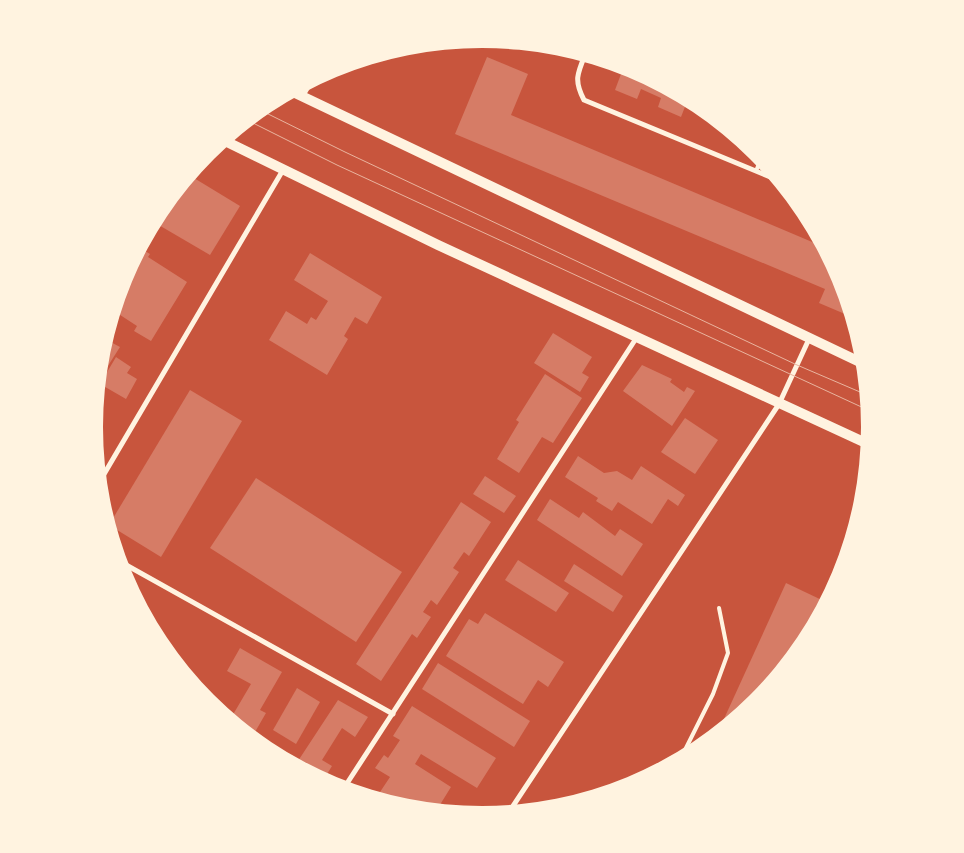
<svg xmlns="http://www.w3.org/2000/svg" width="964" height="853" font-family="Barlow,sans-serif">
  <style>
    .building { fill: #d67c66 }
    .lines { fill: none; stroke-linecap: round; stroke-linejoin: round }
    .service { stroke: #fff3e0; stroke-width: 4 }
    .minor { stroke: #fff3e0; stroke-width: 5 }
    .secondary { stroke: #fff3e0; stroke-width: 10 }
    .tram { stroke: #e9b49f; stroke-width: 1 }
  </style>
  <rect width="100%" height="100%" fill="#c8553d"/>
  <g class="building">
    <polygon points="487,57 528,74 511,115 824,247 840,278 852,317 819,303 825,289 455,134"/>
    <polygon points="624,66 688,99 681,117 658,107 661,98 641,89 637,99 615,90"/>
    <polygon points="189,175 240,206 210,255 157,224 177,190"/>
    <polygon points="140,248 150,254 148,257 187,282 151,341 134,331 137,326 114,311 124,278"/>
    <polygon points="310,253 382,297 367,324 355,317 344,336 348,339 327,375 269,340 286,311 307,324 311,317 316,320 328,301 294,280"/>
    <polygon points="553,333 592,357 582,373 589,377 580,392 534,363"/>
    <polygon points="105,339 120,347 106,369 100,366 102,351"/>
    <polygon points="116,357 131,367 127,373 137,379 126,399 100,384"/>
    <polygon points="642,365 672,379 670,382 684,392 687,387 695,391 672,426 623,391"/>
    <polygon points="545,374 582,398 553,443 542,437 519,473 497,459 519,422 516,420"/>
    <polygon points="190,390 242,421 161,557 109,525"/>
    <polygon points="685,418 718,440 695,474 661,452"/>
    <polygon points="578,456 604,473 617,471 632,480 641,466 685,495 678,506 668,499 652,524 618,502 612,511 596,501 598,498 565,477"/>
    <polygon points="485,476 516,496 504,513 473,494"/>
    <polygon points="256,478 402,572 356,642 210,548"/>
    <polygon points="550,499 579,518 583,512 615,536 620,529 643,544 622,576 537,520"/>
    <polygon points="461,502 491,522 469,556 464,552 453,568 459,572 437,605 431,600 423,612 431,617 417,638 412,634 381,681 356,664"/>
    <polygon points="518,560 569,593 556,612 505,580"/>
    <polygon points="574,564 623,596 613,612 564,581"/>
    <polygon points="786,583 826,602 804,642 756,701 718,732"/>
    <polygon points="485,613 564,662 548,687 538,680 523,704 446,656 469,619 478,624"/>
    <polygon points="240,648 282,672 260,710 266,713 255,732 231,718 251,684 227,671"/>
    <polygon points="438,663 530,721 514,747 422,689"/>
    <polygon points="297,688 320,702 296,744 273,730"/>
    <polygon points="338,700 368,717 355,737 342,728 322,760 332,766 324,779 298,761"/>
    <polygon points="412,706 496,758 477,788 421,754 415,764 451,787 438,808 441,810 406,807 376,798 390,777 375,768 384,755 388,758 400,740 393,736"/>
  </g>
  <g class="lines">
    <g class="service">
      <polyline points="756,171 761,159"/>
      <polyline points="681,758 713,694 728,653 719,608"/>
    </g>
    <g class="minor">
      <path d="M 585,55 C 577,74 574,81 584,100 L 780,181"/>
      <polyline points="302,97 312,80"/>
      <polyline points="100,481 283,170"/>
      <polyline points="119,561 393,714"/>
      <polyline points="344,788 637,337"/>
      <polyline points="509,812 779,404 809,339"/>
    </g>
    <g class="secondary">
      <polyline points="291,91 864,364"/>
      <polyline points="223,140 438,245 868,444"/>
    </g>
    <g class="tram">
      <polyline points="260,110 345,152 797,365 867,395"/>
      <polyline points="247,120 337,165 868,410"/>
    </g>
  </g>
  <path d="M0 0H964V853H0ZM103 427a379 379 0 1 1 758 0a379 379 0 1 1-758 0Z" fill="#fff3e0" fill-rule="evenodd"/>
</svg>
